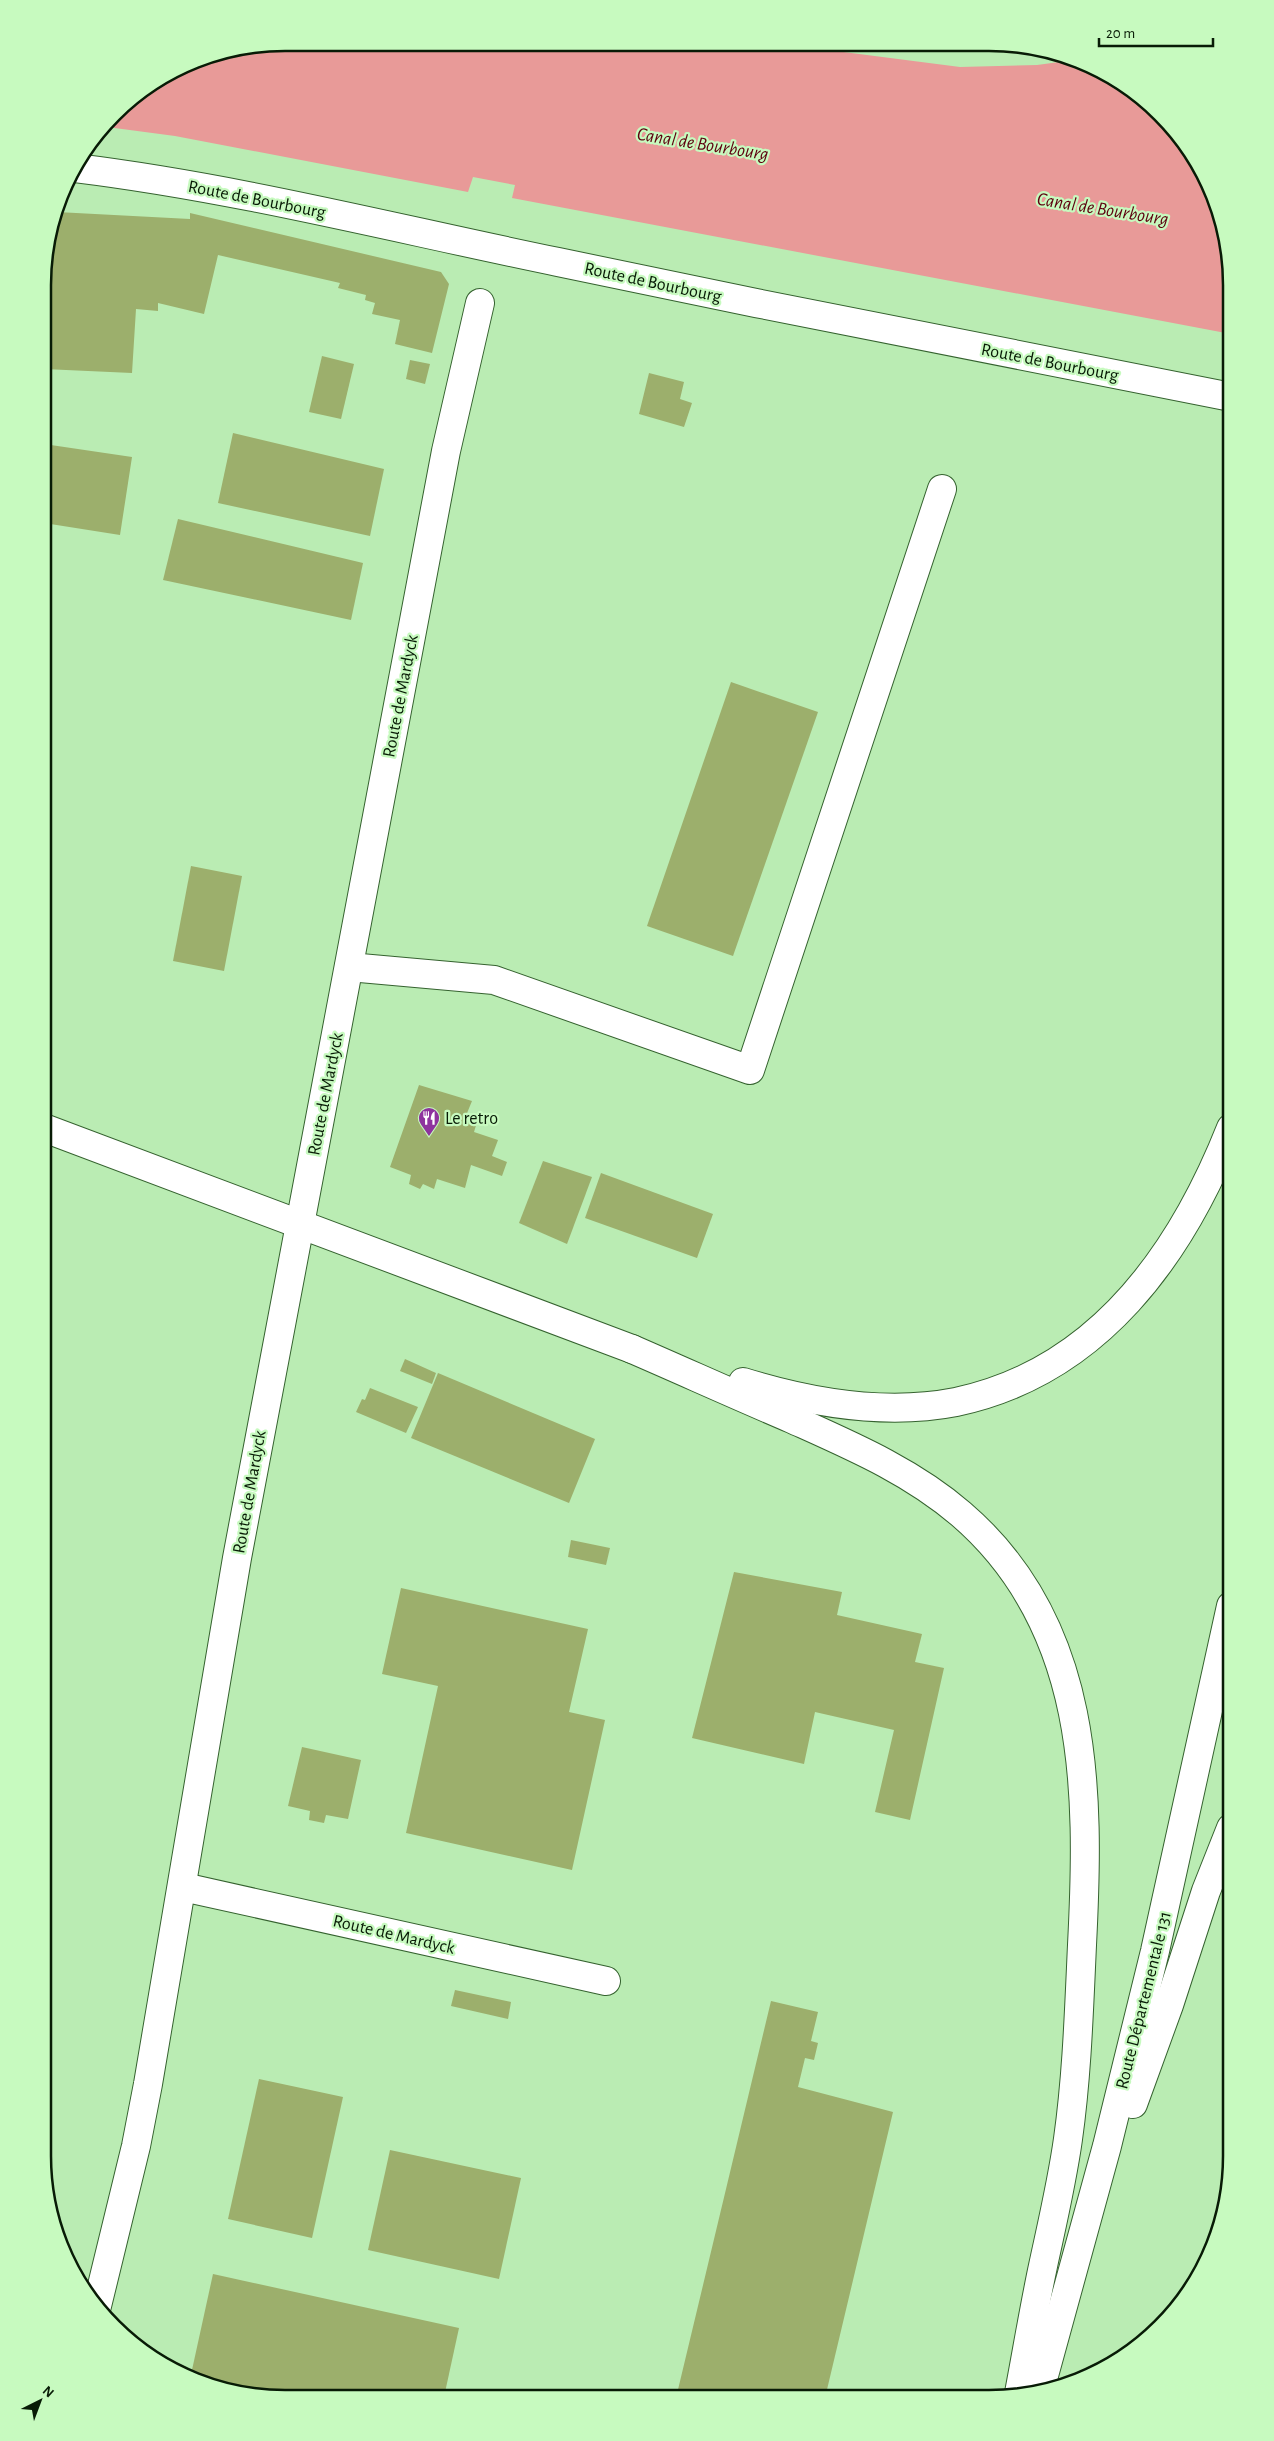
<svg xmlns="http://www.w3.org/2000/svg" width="1274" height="2441" font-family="'Alegreya Sans',sans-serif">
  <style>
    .water { fill: #e89a98 }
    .building { fill: #9caf6c }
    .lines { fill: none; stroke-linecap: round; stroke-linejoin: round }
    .minor-casing { stroke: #35622f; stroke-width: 30 }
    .major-casing { stroke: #35622f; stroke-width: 30 }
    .minor { stroke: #fff; stroke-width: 28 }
    .major { stroke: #fff; stroke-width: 28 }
    .labels { text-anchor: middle; stroke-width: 4.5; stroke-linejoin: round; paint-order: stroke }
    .street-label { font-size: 18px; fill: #081b06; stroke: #c7fabf }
    .poi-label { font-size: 18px; fill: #081b06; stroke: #c7fabf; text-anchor: start }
    .water-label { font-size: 19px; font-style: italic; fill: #5d000f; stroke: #c7fabf }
    .rim { fill: none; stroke: #081b06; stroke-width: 2.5 }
  </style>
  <rect width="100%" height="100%" fill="#baecb3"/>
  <polygon class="water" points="286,43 797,46 960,67 1037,65 1074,60 1096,67 1148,103 1190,150 1219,208 1231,286 1231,334 512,198 515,185 473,177 468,192 175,136 107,127 125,103 193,61"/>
  <g class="building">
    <polygon points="57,212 190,219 190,213 441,272 449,284 432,353 395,344 400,320 372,314 375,303 365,300 366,295 338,288 340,283 218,255 204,314 158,303 158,311 136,309 132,373 44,369 45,254"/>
    <polygon points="322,356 354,364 341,419 309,412"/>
    <polygon points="410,360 430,364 425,384 406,379"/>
    <polygon points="649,373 684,382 680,399 692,403 684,427 639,414"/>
    <polygon points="233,433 384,469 370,536 218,503"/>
    <polygon points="44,444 132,457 120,535 44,523"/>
    <polygon points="178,519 363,563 351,620 163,580"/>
    <polygon points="731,682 818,712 733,956 647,926"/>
    <polygon points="191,866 242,876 224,971 173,961"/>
    <polygon points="419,1085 472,1101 465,1118 477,1122 474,1132 498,1140 492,1156 507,1162 502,1176 471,1165 465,1188 437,1179 434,1189 423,1184 420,1189 409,1184 411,1175 390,1167"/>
    <polygon points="543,1161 592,1177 567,1244 519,1223"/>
    <polygon points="601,1173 713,1214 697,1258 585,1218"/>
    <polygon points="405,1359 436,1373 432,1384 400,1371"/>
    <polygon points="438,1373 595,1439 569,1503 411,1438"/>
    <polygon points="370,1388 418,1407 406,1433 356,1412 362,1399 365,1400"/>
    <polygon points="571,1540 610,1548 606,1565 568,1557"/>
    <polygon points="734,1572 842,1592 837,1615 922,1634 915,1662 944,1668 910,1820 875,1812 894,1730 815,1712 804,1764 692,1738"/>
    <polygon points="401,1588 588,1629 569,1712 605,1720 572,1870 406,1833 438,1686 382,1674"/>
    <polygon points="302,1747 361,1760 348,1819 326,1815 324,1823 309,1820 310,1811 288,1806"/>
    <polygon points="455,1990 511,2002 508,2019 451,2006"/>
    <polygon points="771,2001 818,2012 811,2041 818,2043 814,2060 805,2058 798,2087 893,2112 825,2398 676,2398"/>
    <polygon points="259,2079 343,2097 312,2238 228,2219"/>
    <polygon points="390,2150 521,2178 499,2279 368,2250"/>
    <polygon points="213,2274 459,2328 444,2397 254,2396 192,2380 190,2379"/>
  </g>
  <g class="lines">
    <g class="minor-casing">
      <g id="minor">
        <polyline points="349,967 494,980 750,1070 942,489"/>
        <polyline points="44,1128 632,1349"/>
        <polyline points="183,1887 606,1981"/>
        <polyline points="97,2306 136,2146 148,2084 237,1558 446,451 480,303"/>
      </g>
    </g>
    <g class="major-casing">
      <g id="major">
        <path d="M 75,168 C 238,188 397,229 558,262 C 782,309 1007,354 1231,397"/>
        <path d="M 632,1349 C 685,1372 738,1396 792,1419 C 852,1446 911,1471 961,1514 C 1090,1625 1090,1789 1082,1945 C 1079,2010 1077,2075 1068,2139 C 1062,2182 1052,2224 1043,2266 C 1034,2308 1027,2351 1019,2393"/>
        <path d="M 743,1382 C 811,1403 885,1416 956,1402 C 1098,1372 1181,1254 1231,1128"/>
        <polyline points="1133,2104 1169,2005 1206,1891 1231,1828"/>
        <polyline points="1040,2390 1107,2146 1155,1951 1231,1606"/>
      </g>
    </g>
    <use href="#minor" class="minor"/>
    <use href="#major" class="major"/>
  </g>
  <defs>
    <g id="restaurant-pin" transform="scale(1.125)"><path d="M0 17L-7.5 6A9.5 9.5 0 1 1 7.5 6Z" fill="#8e339e" stroke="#c7fabf"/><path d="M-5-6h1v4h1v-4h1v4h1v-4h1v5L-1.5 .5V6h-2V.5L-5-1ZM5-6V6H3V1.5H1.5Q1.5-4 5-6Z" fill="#fff"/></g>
  </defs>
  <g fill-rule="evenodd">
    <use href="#restaurant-pin" x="429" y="1118"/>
  </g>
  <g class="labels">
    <g class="street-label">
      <text transform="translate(257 199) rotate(11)" y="6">Route de Bourbourg</text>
      <text transform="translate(653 282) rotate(12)" y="6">Route de Bourbourg</text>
      <text transform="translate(1050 362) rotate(11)" y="6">Route de Bourbourg</text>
      <text transform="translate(400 696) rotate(-79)" y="6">Route de Mardyck</text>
      <text transform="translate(325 1094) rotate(-79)" y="6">Route de Mardyck</text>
      <text transform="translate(249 1492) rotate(-80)" y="6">Route de Mardyck</text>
      <text transform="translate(394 1934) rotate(13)" y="6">Route de Mardyck</text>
      <text transform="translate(1143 2000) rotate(-76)" y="6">Route Départementale 131</text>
    </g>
    <g class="poi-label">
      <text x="445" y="1124">Le retro</text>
    </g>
    <g class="water-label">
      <text transform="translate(703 143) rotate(9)" y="7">Canal de Bourbourg</text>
      <text transform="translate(1103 208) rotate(9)" y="7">Canal de Bourbourg</text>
    </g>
  </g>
  <path d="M0 0H1274V2441H0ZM285 51H989A234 234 0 0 1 1223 285V2156A234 234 0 0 1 989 2390H285A234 234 0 0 1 51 2156V285A234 234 0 0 1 285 51Z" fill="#c7fabf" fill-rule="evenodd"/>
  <path class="rim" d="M285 51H989A234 234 0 0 1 1223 285V2156A234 234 0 0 1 989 2390H285A234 234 0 0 1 51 2156V285A234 234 0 0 1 285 51Z"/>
  <g transform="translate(40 2401) rotate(42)" stroke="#c7fabf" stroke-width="4" paint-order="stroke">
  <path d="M0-4L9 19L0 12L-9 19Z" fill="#081b06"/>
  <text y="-8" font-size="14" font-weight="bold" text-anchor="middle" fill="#081b06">N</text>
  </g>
  <path d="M1099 38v8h114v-8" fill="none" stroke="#081b06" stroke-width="2.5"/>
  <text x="1106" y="38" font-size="15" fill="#081b06" stroke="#c7fabf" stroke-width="4" paint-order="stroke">20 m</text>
</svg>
